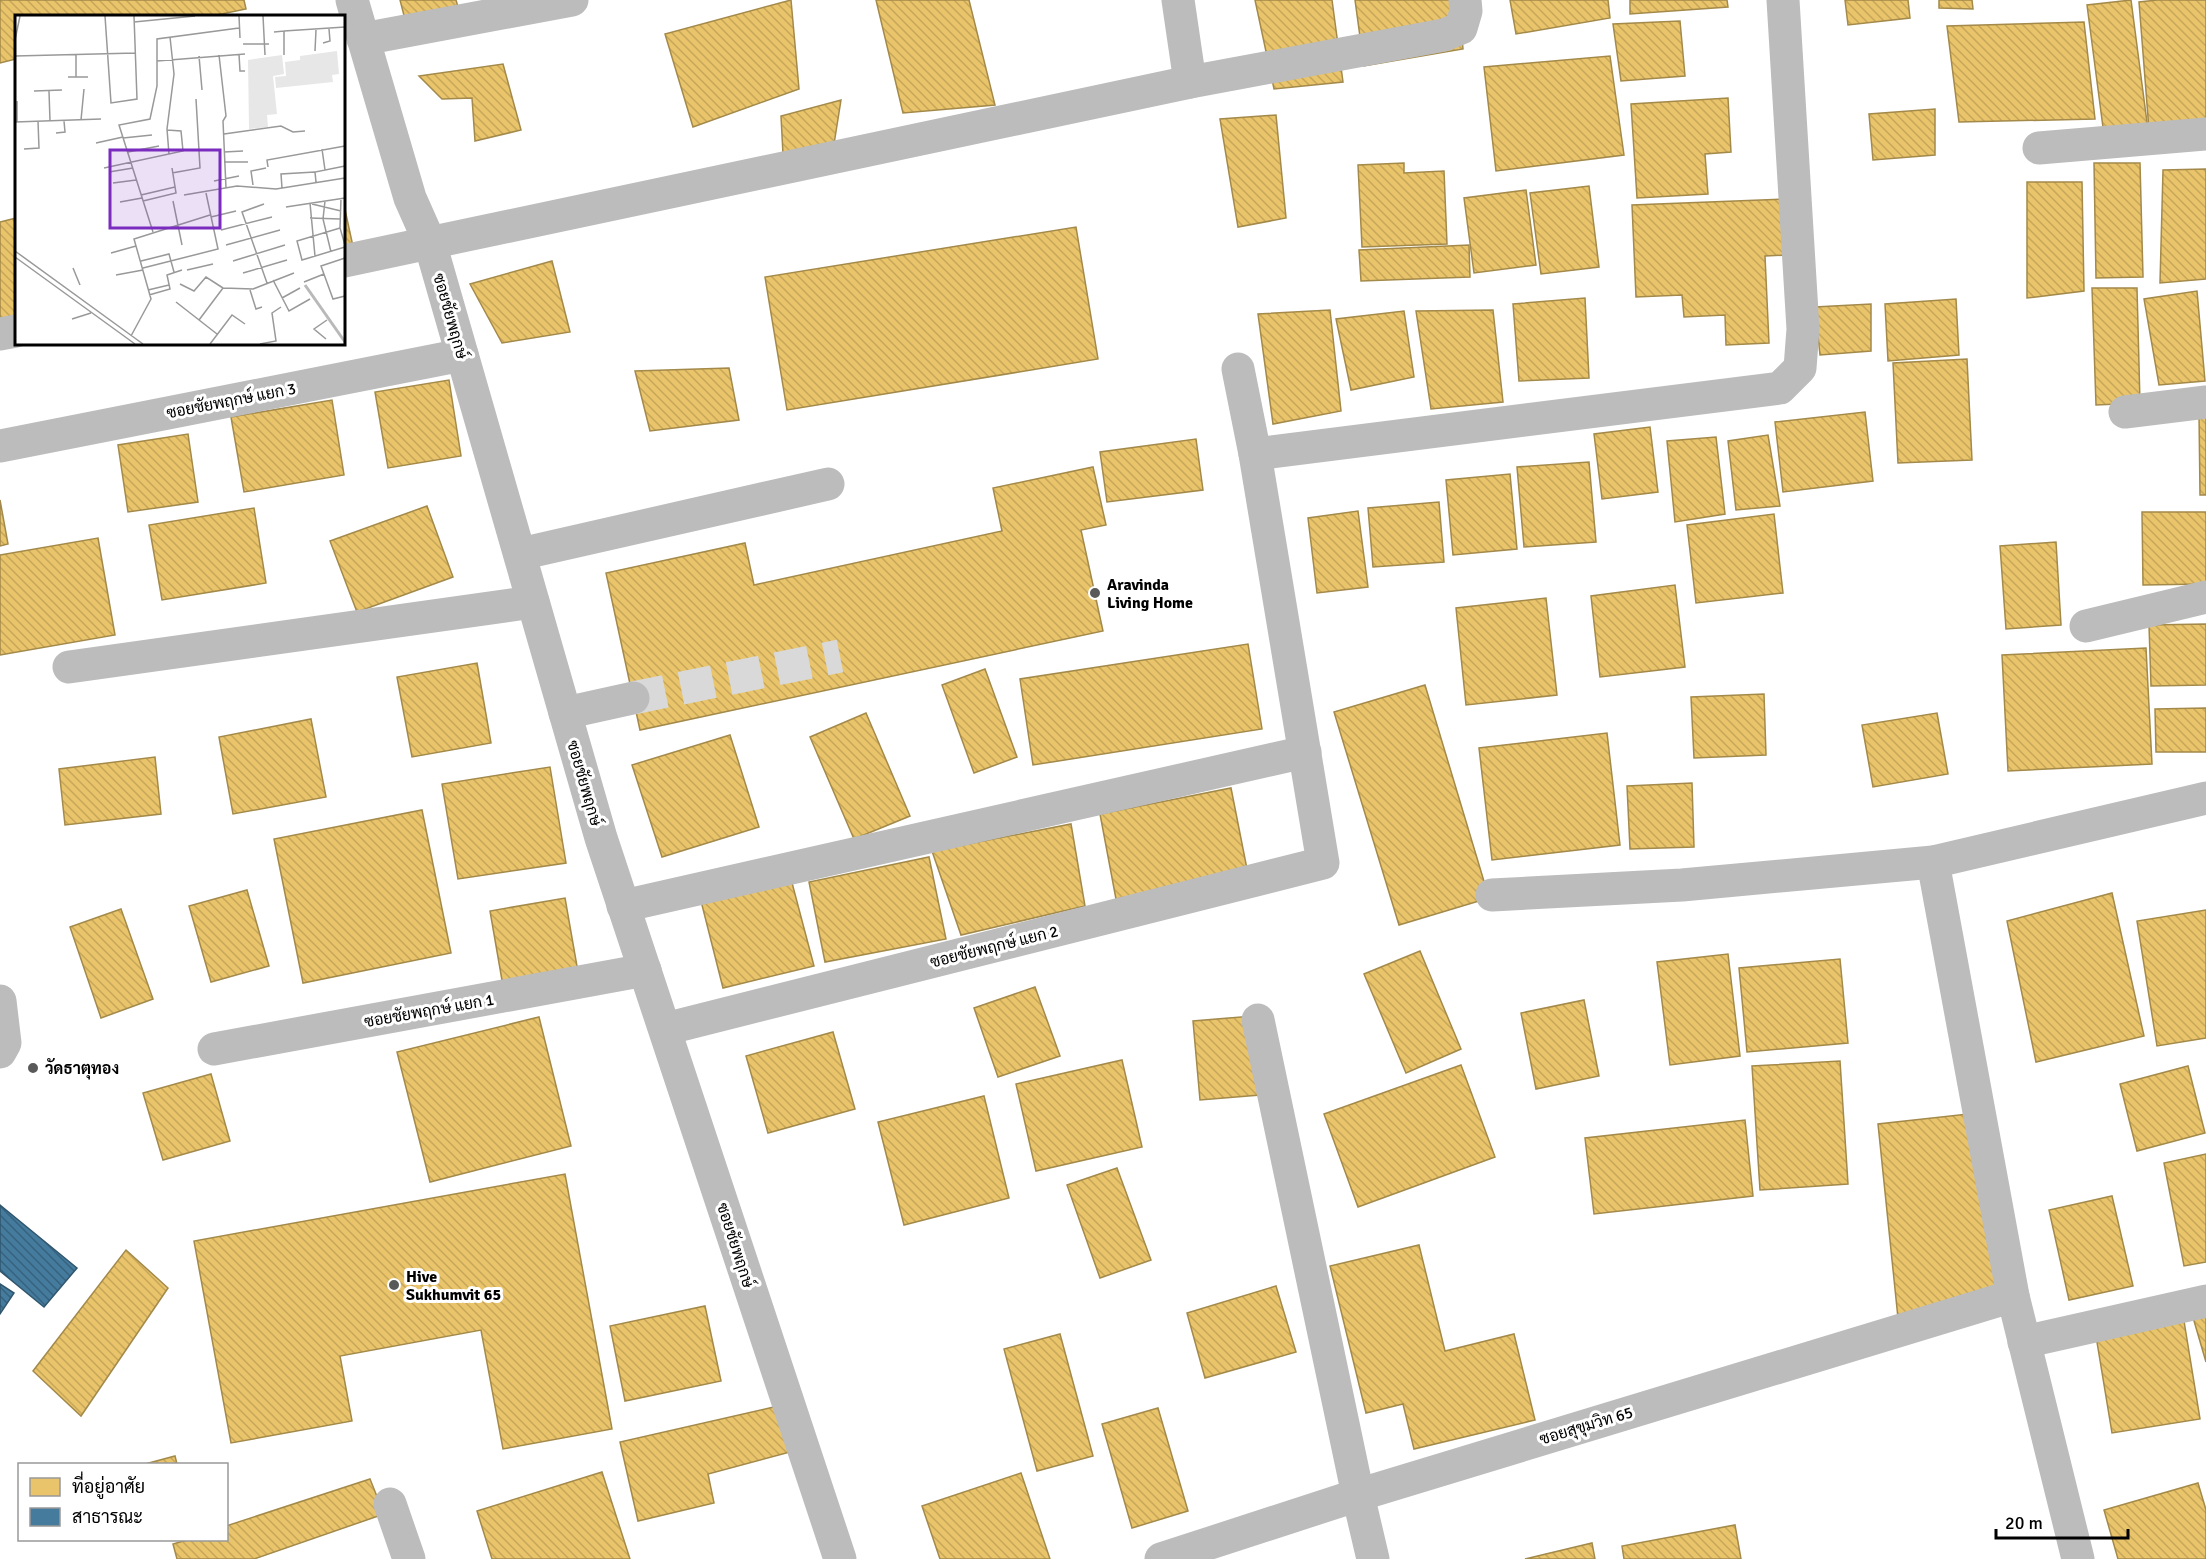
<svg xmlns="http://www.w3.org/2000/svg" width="2206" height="1559" font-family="Signika,Sarabun,sans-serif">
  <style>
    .homes { fill: url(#homes-back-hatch); stroke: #a3894a; stroke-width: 1.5 }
    .public { fill: url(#public-back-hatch); stroke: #30566e; stroke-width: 1.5 }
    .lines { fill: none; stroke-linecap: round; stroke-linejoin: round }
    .minor-tunnel { stroke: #d9d9d9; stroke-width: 33; stroke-dasharray: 33 16; stroke-linecap: butt }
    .minor { stroke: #bcbcbc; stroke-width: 33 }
    .poi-dot { fill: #595959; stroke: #fff; stroke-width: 2 }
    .labels { text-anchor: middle; stroke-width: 6; stroke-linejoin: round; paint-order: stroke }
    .street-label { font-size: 16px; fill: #000; stroke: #fff }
    .poi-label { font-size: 16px; font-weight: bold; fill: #000; stroke: #fff; text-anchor: start }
    .inset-river { fill: none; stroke: #b9b9b9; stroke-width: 3 }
    .inset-road { fill: none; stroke: #999; stroke-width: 1.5 }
    .view { fill: #7b2cbf; fill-opacity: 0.15; stroke: #7b2cbf; stroke-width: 3 }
    .inset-edge { fill: none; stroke: #000; stroke-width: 3 }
  </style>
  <defs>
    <pattern id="homes-back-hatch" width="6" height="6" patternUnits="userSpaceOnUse" patternTransform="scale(1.5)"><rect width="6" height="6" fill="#e9c46a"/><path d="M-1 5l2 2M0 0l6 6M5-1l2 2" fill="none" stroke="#c6a75a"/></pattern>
    <pattern id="public-back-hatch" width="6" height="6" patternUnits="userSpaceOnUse" patternTransform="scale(1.5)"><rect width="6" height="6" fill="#457b9d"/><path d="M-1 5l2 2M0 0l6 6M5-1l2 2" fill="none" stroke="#37627e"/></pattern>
  </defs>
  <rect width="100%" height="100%" fill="#fff"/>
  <g class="homes">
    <polygon points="0,0 244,0 246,9 212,16 16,16 16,59 0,63"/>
    <polygon points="400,0 456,0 462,21 408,31"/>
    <polygon points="791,0 799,89 693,127 665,34"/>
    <polygon points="876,0 969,0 995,105 903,113"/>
    <polygon points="1255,0 1332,0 1343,82 1274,89"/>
    <polygon points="1355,0 1458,0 1463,49 1364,66"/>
    <polygon points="1510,0 1608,0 1610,18 1516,34"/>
    <polygon points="1630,0 1727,0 1728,7 1630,14"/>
    <polygon points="1845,0 1908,0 1910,18 1848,25"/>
    <polygon points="1939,0 1972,0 1973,9 1939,8"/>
    <polygon points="2131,0 2148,130 2104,135 2087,5"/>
    <polygon points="2157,0 2206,0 2206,125 2149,130 2139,2"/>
    <polygon points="1680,21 1685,76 1621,81 1613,24"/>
    <polygon points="2084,22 2095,119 1959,122 1947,26"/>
    <polygon points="1610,56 1624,155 1496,171 1484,67"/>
    <polygon points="503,64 521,130 475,141 472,98 442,99 419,76"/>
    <polygon points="1728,98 1731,152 1705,154 1708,194 1637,198 1631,104"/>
    <polygon points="841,100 834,144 783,154 781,116"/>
    <polygon points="1935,109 1935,155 1873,160 1869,114"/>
    <polygon points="1276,115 1286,218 1238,227 1220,119"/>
    <polygon points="1404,163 1404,173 1444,171 1447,244 1362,247 1358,165"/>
    <polygon points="2094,163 2140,163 2143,277 2096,278"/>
    <polygon points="2206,169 2206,279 2160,283 2163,170"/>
    <polygon points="2027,182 2082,182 2084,291 2027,298"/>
    <polygon points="1589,186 1599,267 1541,274 1530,193"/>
    <polygon points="1526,190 1536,265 1474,273 1464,198"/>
    <polygon points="1784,199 1786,255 1765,256 1769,343 1726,345 1725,315 1684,317 1682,295 1636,297 1632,205"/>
    <polygon points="344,205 354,251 344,254"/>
    <polygon points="16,218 16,328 0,332 0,222"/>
    <polygon points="1076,227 1098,359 787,410 765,277"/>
    <polygon points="1469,245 1470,277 1361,281 1359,250"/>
    <polygon points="552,261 570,332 502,343 470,284"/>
    <polygon points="2092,288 2137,288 2140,403 2096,405"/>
    <polygon points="2197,291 2205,381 2159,385 2144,299"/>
    <polygon points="1585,298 1589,378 1519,381 1513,304"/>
    <polygon points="1956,299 1959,355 1888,361 1885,304"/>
    <polygon points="1871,304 1871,351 1820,355 1815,307"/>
    <polygon points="1330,310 1341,411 1273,424 1258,314"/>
    <polygon points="1493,310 1503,402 1431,409 1416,311"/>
    <polygon points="1404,311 1414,377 1351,390 1336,319"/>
    <polygon points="1967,359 1972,460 1898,463 1893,363"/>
    <polygon points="729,368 739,420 650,431 635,371"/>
    <polygon points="449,380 461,456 388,468 375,392"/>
    <polygon points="332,400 344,475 244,492 231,417"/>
    <polygon points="1865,412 1873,481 1783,492 1775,422"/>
    <polygon points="2199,413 2206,413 2206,495 2200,495"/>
    <polygon points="1650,427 1658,492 1602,499 1594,434"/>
    <polygon points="188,434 198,502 128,512 118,445"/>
    <polygon points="1768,435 1780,506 1736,510 1728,441"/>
    <polygon points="1716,437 1725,514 1675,522 1667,441"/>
    <polygon points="1196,439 1203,490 1107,502 1100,452"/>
    <polygon points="1589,462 1596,542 1524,547 1517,467"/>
    <polygon points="1093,467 1106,525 1081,530 1103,631 640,730 606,573 745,543 754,585 1002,531 993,488"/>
    <polygon points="1510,474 1517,549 1453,555 1446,480"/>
    <polygon points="0,500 8,544 0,546"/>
    <polygon points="1439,502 1444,562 1373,567 1368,508"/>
    <polygon points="427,506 453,577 357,612 330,541"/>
    <polygon points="254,508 266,583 162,600 149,525"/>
    <polygon points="1358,511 1368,587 1317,593 1308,518"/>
    <polygon points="2142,512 2206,512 2206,584 2143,585"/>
    <polygon points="1774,514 1783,593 1696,603 1687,525"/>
    <polygon points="98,538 115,635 0,655 0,555"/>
    <polygon points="2056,542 2061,625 2006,629 2000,546"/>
    <polygon points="1675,585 1685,667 1600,677 1591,596"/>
    <polygon points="1546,598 1557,695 1466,705 1456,608"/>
    <polygon points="2206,624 2206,685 2151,686 2149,625"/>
    <polygon points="1248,644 1262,729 1033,765 1020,679"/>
    <polygon points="2146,648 2152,764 2008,771 2002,655"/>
    <polygon points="477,663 491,743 412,757 397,677"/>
    <polygon points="985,669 1017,757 974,773 942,685"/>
    <polygon points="1425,685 1489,898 1399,925 1334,712"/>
    <polygon points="1764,694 1766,755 1694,758 1691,697"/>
    <polygon points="2206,708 2206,752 2156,752 2155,709"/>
    <polygon points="866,713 910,816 854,839 810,737"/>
    <polygon points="1937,713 1948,774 1873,787 1862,725"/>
    <polygon points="311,719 326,797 233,814 219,737"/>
    <polygon points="1607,733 1620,845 1492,860 1479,748"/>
    <polygon points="730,735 759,827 662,857 632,765"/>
    <polygon points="155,757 161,814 65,825 59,769"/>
    <polygon points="550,767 566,863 458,879 442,784"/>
    <polygon points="1692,783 1694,847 1630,849 1627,786"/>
    <polygon points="1231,788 1248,874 1116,899 1100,814"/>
    <polygon points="422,810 451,953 303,983 274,839"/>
    <polygon points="1071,824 1085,906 961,935 932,851"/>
    <polygon points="929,857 946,939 825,962 809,882"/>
    <polygon points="791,879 814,966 723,988 701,901"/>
    <polygon points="247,890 269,966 211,982 189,906"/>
    <polygon points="2112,893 2144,1036 2036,1062 2007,921"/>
    <polygon points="565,898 578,972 503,986 490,911"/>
    <polygon points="121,909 153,999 101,1018 70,927"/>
    <polygon points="2206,910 2206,1038 2157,1046 2137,921"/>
    <polygon points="1420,951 1461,1049 1406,1073 1364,974"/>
    <polygon points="1728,954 1740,1056 1670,1065 1657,962"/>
    <polygon points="1840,959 1848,1043 1747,1052 1739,968"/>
    <polygon points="1035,987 1060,1056 998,1077 974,1008"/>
    <polygon points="1584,1000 1599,1076 1536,1089 1521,1013"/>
    <polygon points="1253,1016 1260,1095 1200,1100 1193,1021"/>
    <polygon points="539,1017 571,1146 430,1182 397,1052"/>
    <polygon points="833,1032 855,1109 768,1133 746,1056"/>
    <polygon points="1122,1060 1142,1147 1036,1171 1016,1084"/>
    <polygon points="1840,1061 1848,1184 1760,1190 1752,1066"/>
    <polygon points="1461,1065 1495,1157 1358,1207 1324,1114"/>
    <polygon points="2188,1066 2205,1133 2137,1151 2120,1084"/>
    <polygon points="211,1074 230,1141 163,1160 143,1093"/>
    <polygon points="984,1096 1009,1198 904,1225 878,1122"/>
    <polygon points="1968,1114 2000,1294 1898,1318 1878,1124"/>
    <polygon points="1745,1120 1753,1196 1594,1214 1585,1138"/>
    <polygon points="2206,1154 2206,1262 2184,1266 2164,1163"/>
    <polygon points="1117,1168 1151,1260 1100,1278 1067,1185"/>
    <polygon points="565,1174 612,1429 503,1449 481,1330 340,1356 352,1421 231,1443 194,1241"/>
    <polygon points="2112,1196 2133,1286 2069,1300 2049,1210"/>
    <polygon points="1419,1245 1445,1351 1514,1334 1535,1420 1414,1449 1403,1404 1366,1413 1330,1266"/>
    <polygon points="126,1250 168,1288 81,1416 33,1371"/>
    <polygon points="1276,1286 1296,1352 1205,1378 1187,1313"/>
    <polygon points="705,1306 721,1381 625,1401 610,1326"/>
    <polygon points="2206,1310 2206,1362 2192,1314"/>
    <polygon points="2184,1321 2200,1419 2112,1433 2096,1336"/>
    <polygon points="1060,1334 1093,1456 1037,1471 1004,1349"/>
    <polygon points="774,1407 790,1452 708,1474 714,1503 638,1521 620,1442"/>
    <polygon points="1158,1408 1188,1511 1132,1528 1102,1424"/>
    <polygon points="175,1456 177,1464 145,1464"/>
    <polygon points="602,1472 630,1559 492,1559 477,1511"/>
    <polygon points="1021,1473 1050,1559 940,1559 922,1506"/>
    <polygon points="370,1479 384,1514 254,1559 177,1559 173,1544 187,1540 226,1540 226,1526"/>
    <polygon points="2198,1483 2206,1510 2206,1559 2118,1559 2104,1510"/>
    <polygon points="1735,1525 1741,1559 1624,1559 1622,1546"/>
    <polygon points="1592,1543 1595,1559 1525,1559"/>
  </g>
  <g class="public">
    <polygon points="0,1205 77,1268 44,1307 0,1271"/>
    <polygon points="0,1284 14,1293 0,1314"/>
  </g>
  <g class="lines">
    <polyline class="minor-tunnel" points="633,698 840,656"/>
    <g class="minor">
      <polyline points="352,0 410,198 430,243 601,838 840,1559"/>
      <polyline points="1178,0 1190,82"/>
      <polyline points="363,39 572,0"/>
      <polyline points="2039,148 2206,134"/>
      <polyline points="344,261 1190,82 1444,35 1461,28 1466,11 1465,0"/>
      <polyline points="0,334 16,331"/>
      <polyline points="2125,412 2206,402"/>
      <polyline points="0,446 462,355"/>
      <polyline points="1255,454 1780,388 1800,368 1803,329 1783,0"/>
      <polyline points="520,554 828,484"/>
      <polyline points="2086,626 2206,597"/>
      <polyline points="69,667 533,602"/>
      <polyline points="565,713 633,698"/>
      <polyline points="1933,862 2013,1296 2078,1559"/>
      <polyline points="1492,895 1682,885 1933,862 2206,798"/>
      <polyline points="623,906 1305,752"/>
      <polyline points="0,1001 5,1043 0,1052"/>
      <polyline points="1258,1020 1358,1495 1373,1559"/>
      <polyline points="665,1029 1323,863 1255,454 1238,369"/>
      <polyline points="214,1049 645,970"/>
      <polyline points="2024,1342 2206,1301"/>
      <polyline points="390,1504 409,1559"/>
      <polyline points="1161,1559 1358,1495 2013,1296"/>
    </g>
  </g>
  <g class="poi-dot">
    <circle cx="1095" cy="593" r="6"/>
    <circle cx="33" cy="1068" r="6"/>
    <circle cx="394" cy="1285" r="6"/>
  </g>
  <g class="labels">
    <g class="street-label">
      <text transform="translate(451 316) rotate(74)" y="6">ซอยชัยพฤกษ์</text>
      <text transform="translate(231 400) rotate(-11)" y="6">ซอยชัยพฤกษ์ แยก 3</text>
      <text transform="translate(585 783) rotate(74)" y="6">ซอยชัยพฤกษ์</text>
      <text transform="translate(994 946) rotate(-14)" y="6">ซอยชัยพฤกษ์ แยก 2</text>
      <text transform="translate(429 1010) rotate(-10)" y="6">ซอยชัยพฤกษ์ แยก 1</text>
      <text transform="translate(736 1245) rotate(72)" y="6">ซอยชัยพฤกษ์</text>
      <text transform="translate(1586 1425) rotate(-17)" y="6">ซอยสุขุมวิท 65</text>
    </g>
    <g class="poi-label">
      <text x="1107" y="590">Aravinda<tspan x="1107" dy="18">Living Home</tspan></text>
      <text x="45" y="1074">วัดธาตุทอง</text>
      <text x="406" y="1282">Hive<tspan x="406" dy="18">Sukhumvit 65</tspan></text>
    </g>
  </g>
  <g transform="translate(15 15)">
    <rect width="330" height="330" fill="#fff"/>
    <path d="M 322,36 L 324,59 L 317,60 L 318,67 L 261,73 L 260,62 L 271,61 L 270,47 L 285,45 L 285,41 ZM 267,40 L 269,59 L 258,61 L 262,99 L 252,100 L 253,112 L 234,114 L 233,45 Z" fill="#e7e7e7"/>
    <path class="inset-river" d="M 290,270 L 330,327"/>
    <path class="inset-road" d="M 90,1 L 96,88 L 122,84 L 119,1M 224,1 L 225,23M 248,1 L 250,40M 119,7 L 180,1M 269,16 L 330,12M 259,17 L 269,16 L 269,40M 0,25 L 5,1M 308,28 L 315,26 L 314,14M 228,29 L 254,29M 300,36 L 301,15M 224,39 L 225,56 L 230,56M 204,40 L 211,101 L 208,106 L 211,173M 0,41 L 121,38M 184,41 L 187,75M 142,46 L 230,39M 53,62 L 73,62M 61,62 L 61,40M 19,76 L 47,75M 34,76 L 35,106M 66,105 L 69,74M 0,107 L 86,104M 2,107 L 2,86M 41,118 L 50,117 L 49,106M 209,119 L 266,111 L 278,117 L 290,116M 108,123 L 137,120M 81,128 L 108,122M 9,134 L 24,133 L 23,106M 307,134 L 310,155M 113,137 L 144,131M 209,137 L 228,136M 154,139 L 152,114 L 159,59 L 155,22M 209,147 L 233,147M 253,152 L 252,145 L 330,131M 89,153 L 168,136 L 166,116 L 152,115M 94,157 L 118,153M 157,158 L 185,153 L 181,84M 199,166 L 224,161M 301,167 L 300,157 L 330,151M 98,168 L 121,165M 238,170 L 236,156 L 251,153M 267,173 L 266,159 L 300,157M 126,180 L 160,172M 169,180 L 222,171 L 261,174 L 330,163M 326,183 L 325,213 L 330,230M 128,186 L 161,178 L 157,153M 158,186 L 167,230M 310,186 L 308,204 L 316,237M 105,187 L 127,183M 295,188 L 300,241M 249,189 L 227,197 L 252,268M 297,189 L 326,196M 271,192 L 330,183M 196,202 L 221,196M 295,203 L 325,204M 325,213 L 282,226 L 287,245 L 330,232M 206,215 L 257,202M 138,217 L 104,110 L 135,104 L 142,71 L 142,24 L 224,13M 211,230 L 265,215M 0,236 L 128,329M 96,238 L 121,231M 0,242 L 120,329M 330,243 L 306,251 L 318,284 L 330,281M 126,246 L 154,239 L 159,257M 218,246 L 270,230M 58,253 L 65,270M 128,253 L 203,234 L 191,178M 172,255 L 198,249M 228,258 L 272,245M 101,260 L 128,255M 258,265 L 274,296 L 295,284M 289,267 L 309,259M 165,269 L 179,276 L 191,262 L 208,273M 208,273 L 238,274 L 279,258M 133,275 L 154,270M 235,275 L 241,294 L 247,292M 134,280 L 155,274 L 152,260 L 167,255M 267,283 L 285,273M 161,287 L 202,319M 57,304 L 76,298M 184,305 L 208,273M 116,321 L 136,284 L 119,224 L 195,200M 311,324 L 299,314 L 312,305M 195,329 L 217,300 L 230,309M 245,329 L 261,326 L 257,298 L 266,292"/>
    <path class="view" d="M 95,135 L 205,135 L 205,213 L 95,213 Z"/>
    <rect width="330" height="330" class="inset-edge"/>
  </g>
  <rect x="18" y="1463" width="210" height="78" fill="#ffffff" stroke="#999999" stroke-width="1.5"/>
  <rect x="30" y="1478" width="30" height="18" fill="#e9c46a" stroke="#999999" stroke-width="1.5"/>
  <text x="72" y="1493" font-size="18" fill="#000000">ที่อยู่อาศัย</text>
  <rect x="30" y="1508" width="30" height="18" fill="#457b9d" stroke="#999999" stroke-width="1.5"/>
  <text x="72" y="1523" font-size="18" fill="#000000">สาธารณะ</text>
  <path d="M1996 1529v9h132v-9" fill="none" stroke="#000000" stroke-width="3"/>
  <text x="2005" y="1529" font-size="18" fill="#000000" stroke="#ffffff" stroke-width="4.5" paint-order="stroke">20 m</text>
</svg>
